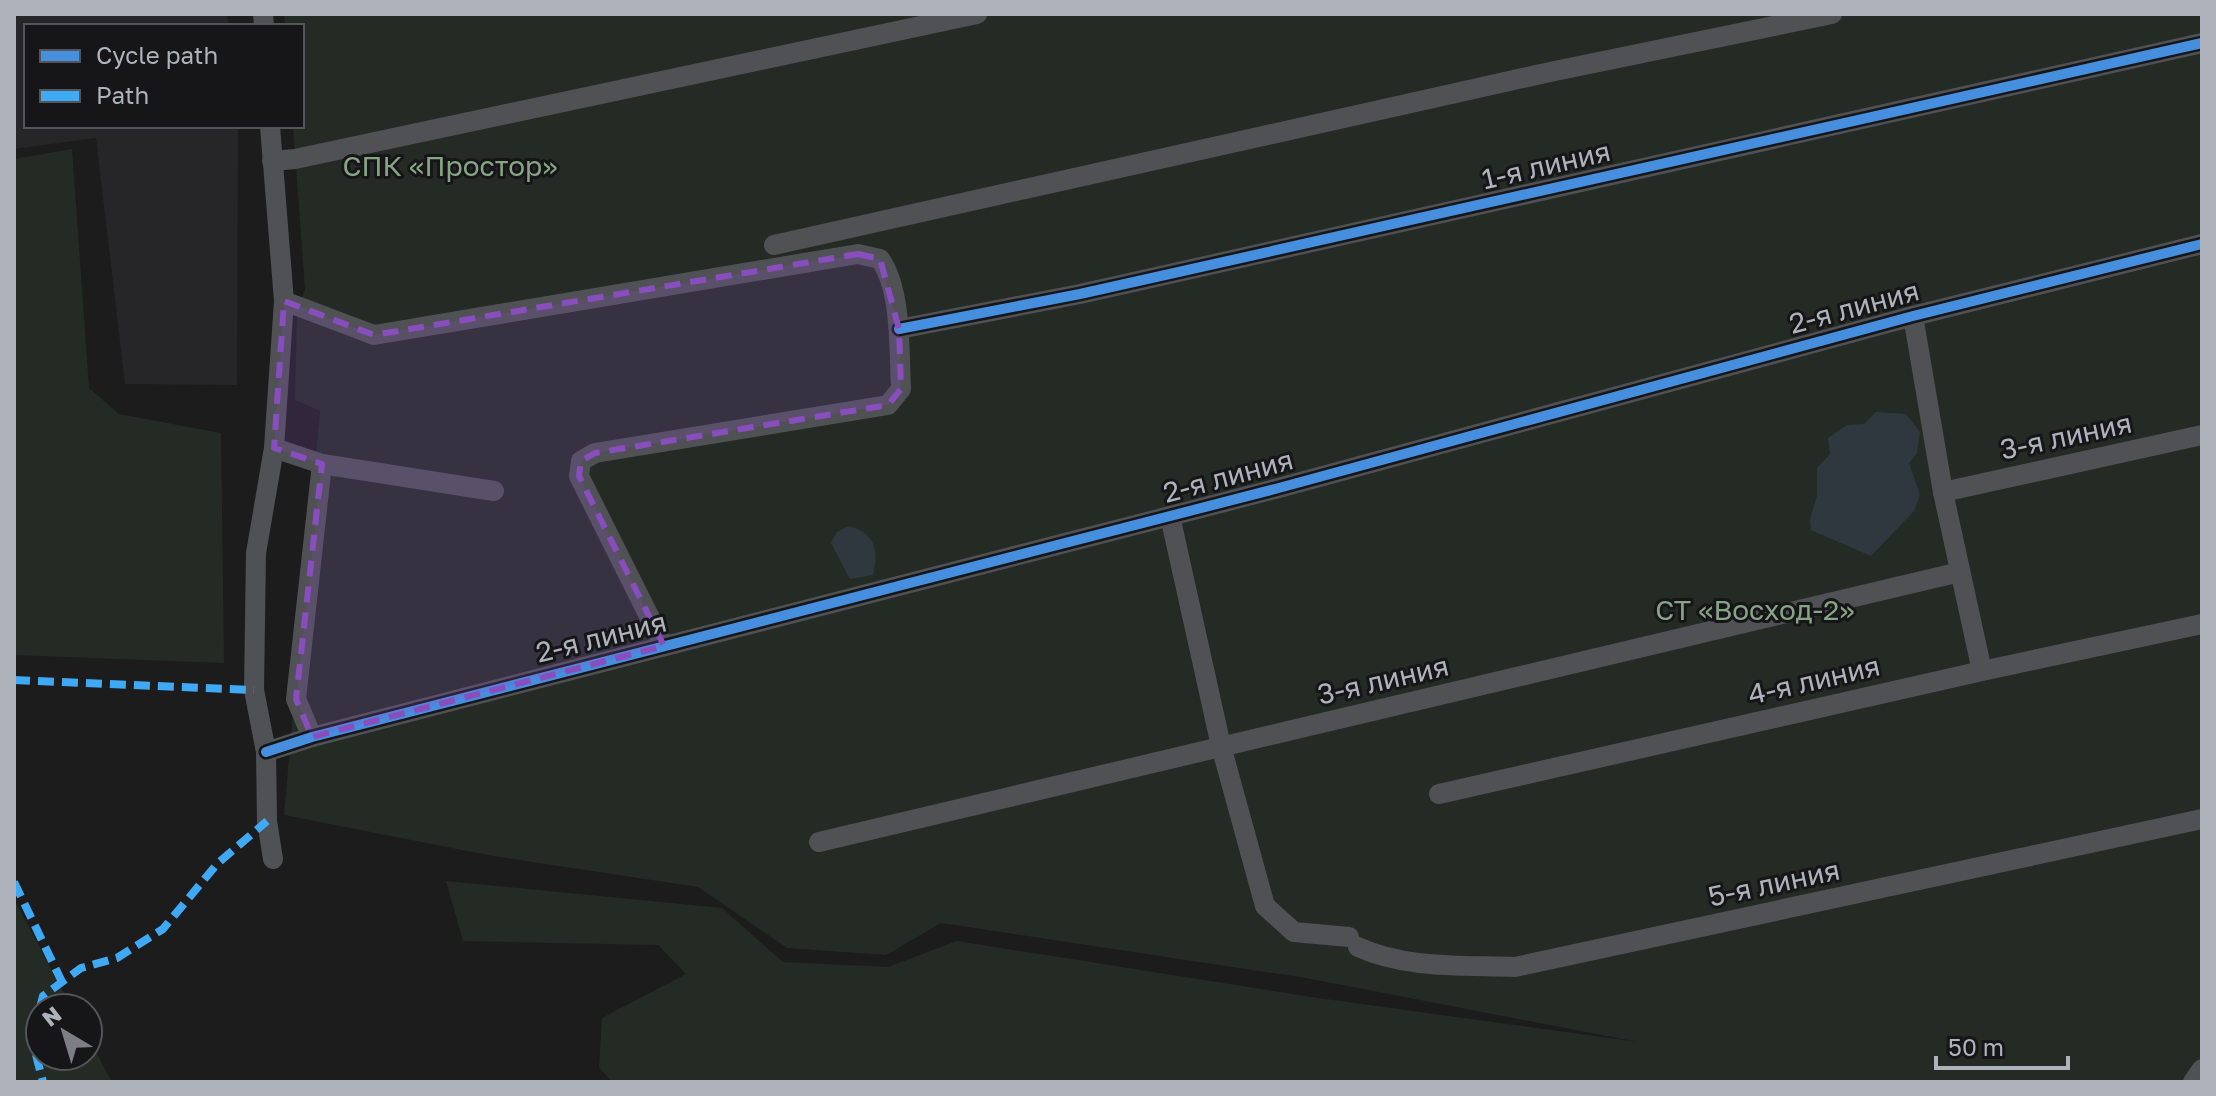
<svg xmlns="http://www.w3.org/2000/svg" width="2216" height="1096" font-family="'Golos Text',sans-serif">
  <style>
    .built { fill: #262628 }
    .green { fill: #242b24 }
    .water { fill: #2f383e }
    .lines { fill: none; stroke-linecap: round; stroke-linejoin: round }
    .minor { stroke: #505155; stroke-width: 20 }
    .quiet { stroke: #3fa9f5; stroke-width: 8; stroke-dasharray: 16 8; stroke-linecap: butt }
    .cycleway-casing { stroke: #161618; stroke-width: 15 }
    .cycleway { stroke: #468fdf; stroke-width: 10 }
    .marked { fill: #884ebe; fill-opacity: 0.2; stroke: #884ebe; stroke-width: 6; stroke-dasharray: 16 10; stroke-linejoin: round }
    .labels { text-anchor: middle; stroke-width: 6; stroke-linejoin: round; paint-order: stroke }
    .street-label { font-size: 28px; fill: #aeb3bb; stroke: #161618 }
    .park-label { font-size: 28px; fill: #87a586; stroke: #161618 }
  </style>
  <rect width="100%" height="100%" fill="#1c1c1c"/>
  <polygon class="built" points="14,14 227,14 229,26 26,26 26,126 238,126 237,385 125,384 96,138 14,149"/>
  <g class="green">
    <polygon points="284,14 2202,14 2202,36 1282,259 2202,50 2202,1082 612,1082 599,1067 602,1018 686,974 658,945 463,941 446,881 722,908 783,962 888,967 957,941 1318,998 1638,1042 1306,978 941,923 886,955 787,948 698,887 493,856 284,815 320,411 295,400 297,315 305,289 293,126 302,126 302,26 285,26"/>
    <polygon points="72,149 89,388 119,414 221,433 224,663 14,655 14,159"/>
    <polygon points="14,899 72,1008 40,1008 40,1056 88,1056 88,1037 112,1082 14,1082"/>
  </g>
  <g class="water">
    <polygon points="1876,412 1906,414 1920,432 1917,453 1909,463 1920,495 1914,511 1871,556 1811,530 1810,519 1817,496 1817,468 1830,454 1828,438 1847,425 1864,424"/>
    <path d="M 849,526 C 875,533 879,550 873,575 L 850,579 L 831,543 L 837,532 Z"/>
  </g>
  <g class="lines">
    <g class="minor">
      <polyline points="263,14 264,26"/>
      <polyline points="270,126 284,301 274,448 256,553 254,690 266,752 267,821 273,859"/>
      <polyline points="272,161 295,159 977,14"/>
      <polyline points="774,245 1550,72 1832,14"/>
      <path d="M 284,301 L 374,335 L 858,254 L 880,259 C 902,290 899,352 901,389 L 888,405 L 595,453 L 581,461 L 579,476 L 664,646"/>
      <polyline points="1913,316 1943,492 1982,671"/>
      <polyline points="899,329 1080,294 2202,43"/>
      <polyline points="274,448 322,464 296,699 312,737"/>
      <polyline points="322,464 494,491"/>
      <polyline points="1943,492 2202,435"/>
      <polyline points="1170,516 1221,746 1265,906 1294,932 1349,937"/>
      <polyline points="266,752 312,737 1275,489 1913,316 2202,244"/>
      <polyline points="1439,794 1982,671 2202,624"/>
      <polyline points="819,842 1960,572"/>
      <path d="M 1358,947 C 1406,969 1463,965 1515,967 L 2202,819"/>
      <polyline points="2193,1082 2202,1069"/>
    </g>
    <g class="quiet">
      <polyline points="14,680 254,690"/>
      <polyline points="14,882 62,982"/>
      <polyline points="40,1008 43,996 81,968 117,958 163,929 217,864 267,821"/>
      <polyline points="40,1008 32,1039 43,1082"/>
    </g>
    <g class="cycleway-casing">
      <g id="cycleway">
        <polyline points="899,329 1080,294 2202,43"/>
        <polyline points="266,752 312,737 1275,489 1913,316 2202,244"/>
      </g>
    </g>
    <use href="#cycleway" class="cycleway"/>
  </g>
  <path class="marked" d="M 858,254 L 880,259 L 899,329 L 901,389 L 888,405 L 595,453 L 581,461 L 579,476 L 664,646 L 312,737 L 296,699 L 322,464 L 274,448 L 284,301 L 374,335 Z"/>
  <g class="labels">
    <g class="street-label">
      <text transform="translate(1546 165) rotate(-13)" y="10">1-я линия</text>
      <text transform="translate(1854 307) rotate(-15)" y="10">2-я линия</text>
      <text transform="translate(2066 436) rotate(-12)" y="10">3-я линия</text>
      <text transform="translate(1228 476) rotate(-15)" y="10">2-я линия</text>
      <text transform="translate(601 637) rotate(-14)" y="10">2-я линия</text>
      <text transform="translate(1383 680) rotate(-13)" y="10">3-я линия</text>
      <text transform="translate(1814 680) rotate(-13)" y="10">4-я линия</text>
      <text transform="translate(1774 883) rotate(-12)" y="10">5-я линия</text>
    </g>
    <g class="park-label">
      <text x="450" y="176">СПК «Простор»</text>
      <text x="1755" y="620">СТ «Восход-2»</text>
    </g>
  </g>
  <rect width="2216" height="1096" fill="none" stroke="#aeb3bb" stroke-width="32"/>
  <rect x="24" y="24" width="280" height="104" fill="#161618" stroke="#535559" stroke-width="2"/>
  <rect x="40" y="50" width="40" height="12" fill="#468fdf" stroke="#535559" stroke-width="2"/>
  <text x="96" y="64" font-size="24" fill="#aeb3bb">Cycle path</text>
  <rect x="40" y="90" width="40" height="12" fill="#3fa9f5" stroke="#535559" stroke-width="2"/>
  <text x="96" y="104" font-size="24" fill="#aeb3bb">Path</text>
  <g transform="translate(64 1032) rotate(322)"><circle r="38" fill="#161618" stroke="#535559" stroke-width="2"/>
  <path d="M0-6L14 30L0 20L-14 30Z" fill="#7b7e83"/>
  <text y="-12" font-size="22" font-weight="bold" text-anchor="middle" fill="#aeb3bb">N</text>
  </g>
  <path d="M1936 1056v12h132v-12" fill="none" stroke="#aeb3bb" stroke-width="4"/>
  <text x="1948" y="1056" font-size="24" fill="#aeb3bb" stroke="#161618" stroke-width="6" paint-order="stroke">50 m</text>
</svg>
